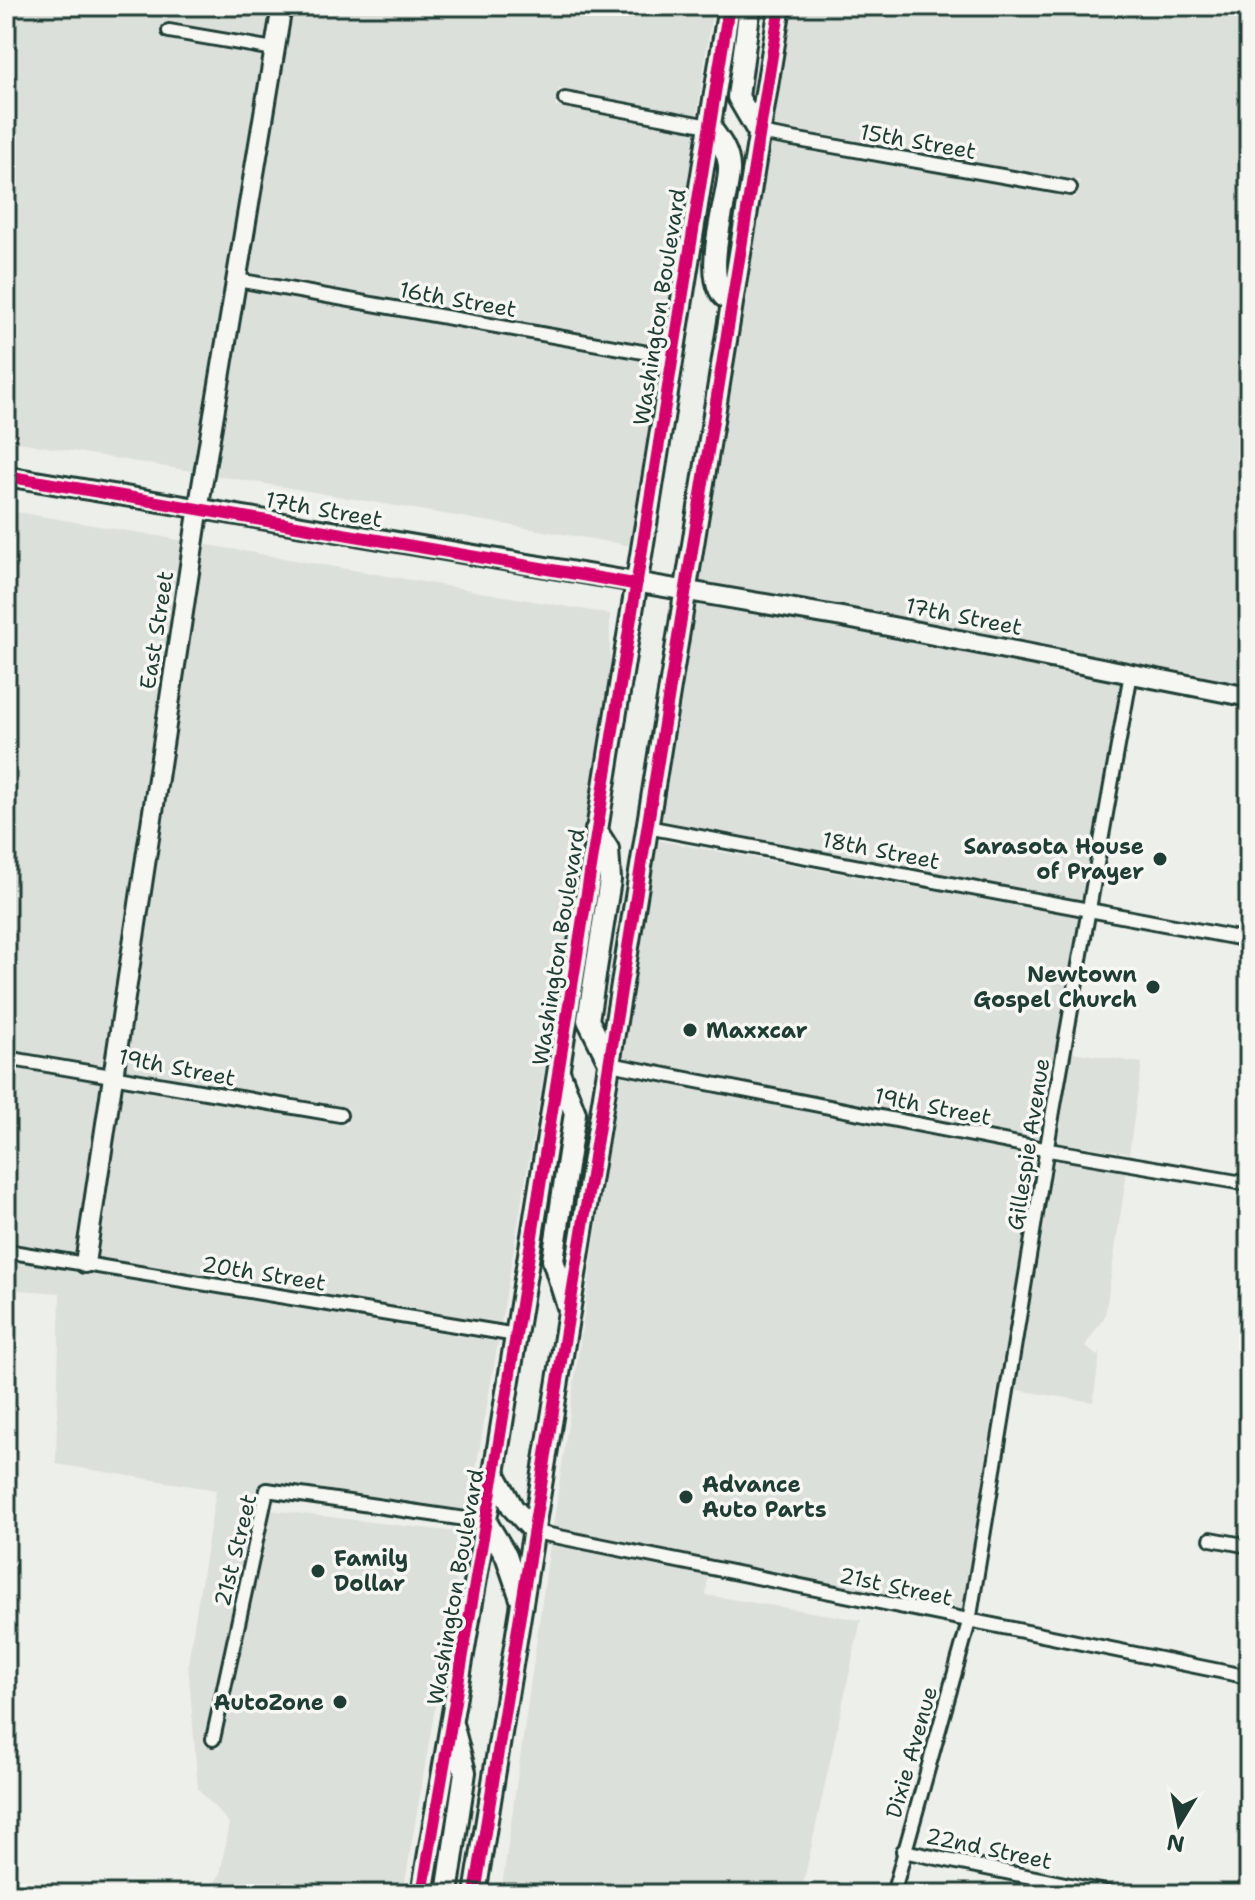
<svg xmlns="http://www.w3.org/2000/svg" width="1255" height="1900" font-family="'Shantell Sans',sans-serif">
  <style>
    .built { fill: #dce0db }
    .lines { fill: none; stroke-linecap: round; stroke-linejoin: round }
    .street-casing { stroke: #1f3d34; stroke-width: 18 }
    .secondary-casing { stroke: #1f3d34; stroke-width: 24 }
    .primary-casing { stroke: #1f3d34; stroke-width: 26 }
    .street { stroke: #f6f6f2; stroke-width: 12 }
    .secondary { stroke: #f6f6f2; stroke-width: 18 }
    .primary { stroke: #f6f6f2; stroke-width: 20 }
    .cycleway-casing { stroke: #f6f6f2; stroke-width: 17 }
    .cycleway { stroke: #d6006c; stroke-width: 12 }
    .poi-dot { fill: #1f3d34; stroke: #f6f6f2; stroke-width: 3 }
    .labels { text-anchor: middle; stroke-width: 7; stroke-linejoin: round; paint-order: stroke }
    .street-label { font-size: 22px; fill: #1f3d34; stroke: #f6f6f2 }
    .poi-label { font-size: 22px; font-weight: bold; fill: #1f3d34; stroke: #f6f6f2; text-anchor: end }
  </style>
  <rect width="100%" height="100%" fill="#edefea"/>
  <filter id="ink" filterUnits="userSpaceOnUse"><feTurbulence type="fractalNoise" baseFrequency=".0125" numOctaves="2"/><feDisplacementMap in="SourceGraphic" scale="16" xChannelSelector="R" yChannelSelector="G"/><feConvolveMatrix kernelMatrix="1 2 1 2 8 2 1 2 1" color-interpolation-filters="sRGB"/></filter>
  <g filter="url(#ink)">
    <g class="built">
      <polygon points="6,6 271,6 196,472 6,440"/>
      <polygon points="290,6 713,6 697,115 559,89 555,106 695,132 663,346 246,272"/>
      <polygon points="788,6 1249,6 1246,188 1249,196 1249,688 1070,650 696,585 765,143 1076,198 1080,181 768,125"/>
      <polygon points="243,290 660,364 633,546 212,475"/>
      <polygon points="6,510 186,541 106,1066 6,1049"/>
      <polygon points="202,544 610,614 610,685 501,1324 94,1256 119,1086 347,1125 349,1108 122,1069"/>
      <polygon points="693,603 840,626 1121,680 1081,900 659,820"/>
      <polygon points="656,840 1078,917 1042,1139 622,1057"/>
      <polygon points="1071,1052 1142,1063 1129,1153 1058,1142"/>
      <polygon points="6,1067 104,1083 78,1253 6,1242"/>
      <polygon points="619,1075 1040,1157 1000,1387 997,1387 963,1612 553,1526"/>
      <polygon points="1055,1160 1127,1171 1105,1316 1085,1346 1097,1356 1100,1353 1093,1402 1016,1390"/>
      <polygon points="6,1260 498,1342 469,1510 268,1481 259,1488 204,1745 219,1749 271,1510 465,1533 403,1894 206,1894 220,1875 229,1823 198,1789 188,1663 216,1490 56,1464 60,1293 6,1289"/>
      <polygon points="550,1544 708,1576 706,1595 861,1620 801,1894 501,1894"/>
    </g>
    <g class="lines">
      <g class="street-casing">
        <g id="street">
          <polyline points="169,31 274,49"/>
          <polyline points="565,99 709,126"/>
          <polyline points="759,133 1070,188"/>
          <polyline points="237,280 671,357"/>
          <polyline points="647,827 1249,940"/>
          <polyline points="6,1058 340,1115"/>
          <polyline points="610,1064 1049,1150 1249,1184"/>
          <polyline points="6,1251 516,1335"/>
          <polyline points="535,1532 1249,1677"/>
          <polyline points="1211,1539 1249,1546"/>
          <polyline points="213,1739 267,1490 486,1522"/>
          <polyline points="903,1851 1114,1894"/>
          <polyline points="893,1894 969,1622 1053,1111 1131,673"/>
        </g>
      </g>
      <g class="secondary-casing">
        <g id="secondary">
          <polyline points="6,476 842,617 1249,697"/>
          <polyline points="85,1263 202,486 282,6"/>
        </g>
      </g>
      <g class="primary-casing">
        <g id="primary">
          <polyline points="750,6 738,97 759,133"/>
          <path d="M 709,126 C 719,139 730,153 729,171 C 728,200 697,287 731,301"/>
          <polyline points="596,830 608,849 610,880 588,1020 610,1064"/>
          <polyline points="560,1074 575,1113 553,1260 568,1307"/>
          <polyline points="494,1473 513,1508 535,1532"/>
          <polyline points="486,1522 506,1555 521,1599"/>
          <polyline points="422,1894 494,1473 729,6"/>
          <polyline points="447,1894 465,1772 453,1727"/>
          <polyline points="475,1894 780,6"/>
        </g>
      </g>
      <use href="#street" class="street"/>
      <use href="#secondary" class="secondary"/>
      <use href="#primary" class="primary"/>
      <g class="cycleway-casing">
        <g id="cycleway">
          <polyline points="6,476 634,584"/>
          <polyline points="422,1894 494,1473 729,6"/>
          <polyline points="475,1894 780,6"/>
        </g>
      </g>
      <use href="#cycleway" class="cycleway"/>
    </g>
  </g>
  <g class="poi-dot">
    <circle cx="1160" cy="859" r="8"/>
    <circle cx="1153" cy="987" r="8"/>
    <circle cx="690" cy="1030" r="8"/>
    <circle cx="686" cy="1497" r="8"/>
    <circle cx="318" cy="1571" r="8"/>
    <circle cx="340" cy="1702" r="8"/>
  </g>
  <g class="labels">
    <g class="street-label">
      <text transform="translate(918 141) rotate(10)" y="8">15th Street</text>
      <text transform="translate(458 299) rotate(10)" y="8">16th Street</text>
      <text transform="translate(659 307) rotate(-81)" y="8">Washington Boulevard</text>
      <text transform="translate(324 509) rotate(10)" y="8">17th Street</text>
      <text transform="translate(964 616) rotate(11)" y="8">17th Street</text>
      <text transform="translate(156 630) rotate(-81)" y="8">East Street</text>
      <text transform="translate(881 850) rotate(11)" y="8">18th Street</text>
      <text transform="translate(558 947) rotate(-81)" y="8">Washington Boulevard</text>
      <text transform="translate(177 1067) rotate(11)" y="8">19th Street</text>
      <text transform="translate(933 1106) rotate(11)" y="8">19th Street</text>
      <text transform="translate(1028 1144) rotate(-81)" y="8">Gillespie Avenue</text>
      <text transform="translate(264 1273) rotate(9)" y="8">20th Street</text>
      <text transform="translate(235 1550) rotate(-76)" y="8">21st Street</text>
      <text transform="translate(896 1586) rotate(12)" y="8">21st Street</text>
      <text transform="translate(455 1587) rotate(-80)" y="8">Washington Boulevard</text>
      <text transform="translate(911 1752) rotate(-74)" y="8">Dixie Avenue</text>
      <text transform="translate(989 1848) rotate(12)" y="8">22nd Street</text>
    </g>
    <g class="poi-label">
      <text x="1144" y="854">Sarasota House<tspan x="1144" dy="25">of Prayer</tspan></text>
      <text x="1137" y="982">Newtown<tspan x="1137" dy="25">Gospel Church</tspan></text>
      <text x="706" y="1038" text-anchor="start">Maxxcar</text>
      <text x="702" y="1492" text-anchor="start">Advance<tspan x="702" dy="25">Auto Parts</tspan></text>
      <text x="334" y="1566" text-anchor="start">Family<tspan x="334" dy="25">Dollar</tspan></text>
      <text x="324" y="1710">AutoZone</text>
    </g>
  </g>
  <rect width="1255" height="1900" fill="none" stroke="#f6f6f2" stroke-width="32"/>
  <rect x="16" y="16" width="1223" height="1868" fill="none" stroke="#1f3d34" stroke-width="3" filter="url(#ink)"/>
  <g transform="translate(1179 1824) rotate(190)" stroke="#f6f6f2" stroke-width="6" paint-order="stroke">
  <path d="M0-6L14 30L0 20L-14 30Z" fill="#1f3d34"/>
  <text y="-12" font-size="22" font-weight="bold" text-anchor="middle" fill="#1f3d34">N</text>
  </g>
</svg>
